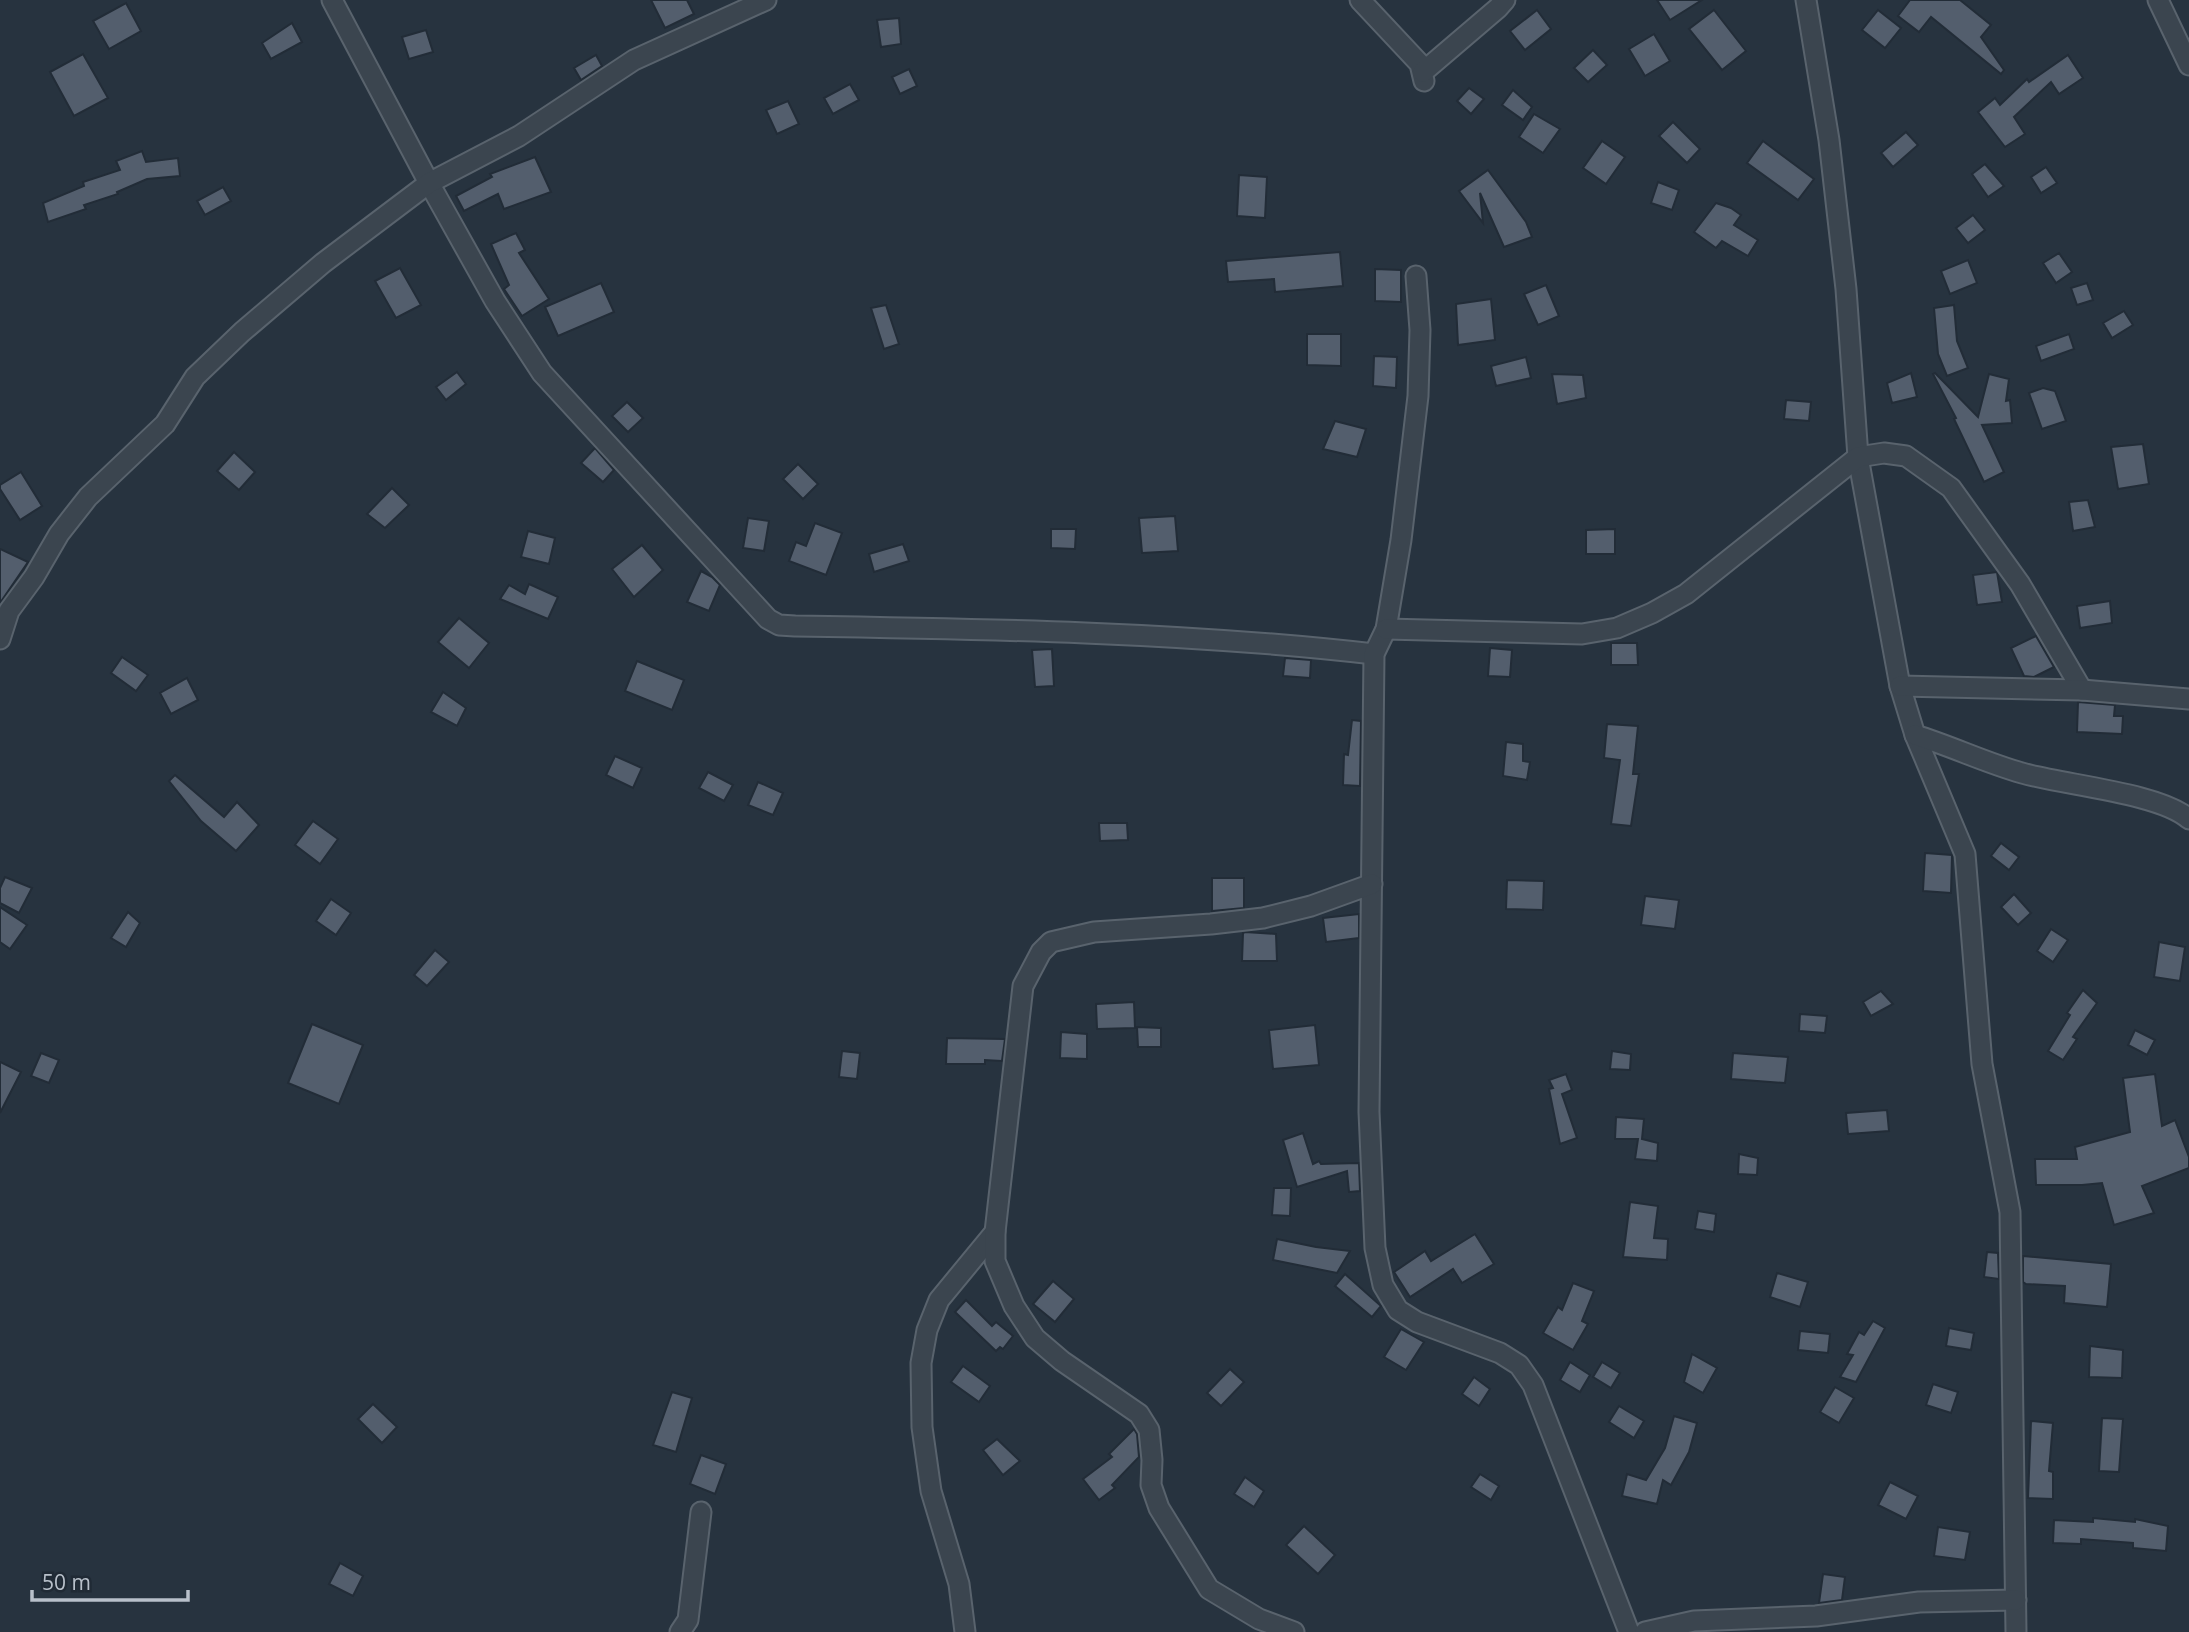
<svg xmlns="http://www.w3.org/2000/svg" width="2189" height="1632" font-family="'Open Sans',sans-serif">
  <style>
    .building { fill: #535e6d; stroke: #222c37; stroke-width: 2 }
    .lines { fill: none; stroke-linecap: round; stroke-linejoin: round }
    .street-casing { stroke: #59636d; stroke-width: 23 }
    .street { stroke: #3b454f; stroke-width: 19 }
  </style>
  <rect width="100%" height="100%" fill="#27333f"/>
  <g class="building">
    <polygon points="651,0 687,0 694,14 665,28"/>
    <polygon points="1657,0 1702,0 1670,20"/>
    <polygon points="1910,0 1960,0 1991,25 1981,37 2004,70 2001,74 1931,17 1919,32 1898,16"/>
    <polygon points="126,3 141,31 109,49 93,21"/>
    <polygon points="1537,10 1551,29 1525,50 1510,31"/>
    <polygon points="1714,10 1746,51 1722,70 1689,29"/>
    <polygon points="1878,10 1901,28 1885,48 1862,30"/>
    <polygon points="899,18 901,44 881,47 877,20"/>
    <polygon points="292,23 302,42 271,59 262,43"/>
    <polygon points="426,30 433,52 409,59 402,37"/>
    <polygon points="1654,34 1670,61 1645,76 1629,49"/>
    <polygon points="1593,50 1607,65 1588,82 1574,68"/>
    <polygon points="83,54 108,98 74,116 50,72"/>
    <polygon points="596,55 602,66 581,80 574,68"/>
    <polygon points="2068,55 2083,78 2059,94 2051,82 2014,117 2025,134 2005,147 1978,112 1995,98 2000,105 2027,79 2029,82"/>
    <polygon points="909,69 917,86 900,94 892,77"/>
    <polygon points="850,84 859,100 833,114 824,98"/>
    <polygon points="1469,88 1484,99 1471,114 1457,101"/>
    <polygon points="1513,90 1532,107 1523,120 1502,105"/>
    <polygon points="788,101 799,124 777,134 766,110"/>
    <polygon points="1534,114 1560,129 1543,153 1519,137"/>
    <polygon points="1673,122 1700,149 1687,163 1659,136"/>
    <polygon points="1906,132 1918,145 1893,167 1881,153"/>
    <polygon points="1602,141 1625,157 1606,184 1583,168"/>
    <polygon points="1763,141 1814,179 1798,200 1747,163"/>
    <polygon points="142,151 146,162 178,158 180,176 147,179 117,192 118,194 84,205 86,209 48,222 43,203 84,186 83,182 120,170 116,161"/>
    <polygon points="535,157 551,192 504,209 498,194 464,211 456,196 492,177 490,174"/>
    <polygon points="1985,164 2004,186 1988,197 1972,174"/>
    <polygon points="2046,167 2057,183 2041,193 2031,177"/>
    <polygon points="1488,170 1526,222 1532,237 1504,247 1480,193 1483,223 1459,191"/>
    <polygon points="1239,175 1267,177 1265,218 1237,216"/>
    <polygon points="1658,182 1679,190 1672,210 1651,203"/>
    <polygon points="223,187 231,201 205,215 197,201"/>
    <polygon points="1716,203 1731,208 1741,215 1734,225 1758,240 1748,256 1722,241 1716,248 1694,232"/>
    <polygon points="1973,215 1985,230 1968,243 1956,228"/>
    <polygon points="516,233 525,250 519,253 549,299 522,316 504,289 509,285 491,244"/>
    <polygon points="1340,252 1343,286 1275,292 1274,279 1228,282 1226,261"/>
    <polygon points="2059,253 2072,272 2056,283 2043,263"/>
    <polygon points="1968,260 1977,283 1950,294 1941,271"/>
    <polygon points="400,268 421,305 396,318 375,281"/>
    <polygon points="1375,269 1401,270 1401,302 1375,301"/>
    <polygon points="601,283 614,312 558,336 545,307"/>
    <polygon points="2087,283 2093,300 2077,305 2071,288"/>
    <polygon points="1546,285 1559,316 1538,325 1524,294"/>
    <polygon points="1491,299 1495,340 1458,345 1456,304"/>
    <polygon points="886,305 899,344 884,349 871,308"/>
    <polygon points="1954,305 1957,341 1968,368 1947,376 1938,354 1934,308"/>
    <polygon points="2124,311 2133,325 2112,338 2103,323"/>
    <polygon points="1307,334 1341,334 1341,366 1307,365"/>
    <polygon points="2069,334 2074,349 2041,361 2036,346"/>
    <polygon points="1374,356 1397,357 1396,388 1373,386"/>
    <polygon points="1526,357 1531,378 1496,386 1491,366"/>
    <polygon points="457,372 466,384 446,400 436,387"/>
    <polygon points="1911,373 1917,397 1892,403 1887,383"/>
    <polygon points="1935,373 1978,417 1989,374 2009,379 2006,401 2010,400 2012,423 1982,425 2004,472 1984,482 1954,419 1956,418 1933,374"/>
    <polygon points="1552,374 1583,375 1586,398 1557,404"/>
    <polygon points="2043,388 2055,391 2066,421 2042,429 2029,393"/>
    <polygon points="1786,400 1811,402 1809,421 1784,419"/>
    <polygon points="627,402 643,418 628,432 612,416"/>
    <polygon points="1335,421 1366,429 1357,457 1323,449"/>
    <polygon points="2143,444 2149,484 2118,489 2111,447"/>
    <polygon points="595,448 614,470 603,482 581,463"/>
    <polygon points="234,452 255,472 239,490 217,471"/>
    <polygon points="798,464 818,484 803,499 783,479"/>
    <polygon points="21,472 42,506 20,520 0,489 0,485"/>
    <polygon points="392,488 409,505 385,528 367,514"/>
    <polygon points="2088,500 2095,527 2073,531 2069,502"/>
    <polygon points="1175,516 1178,551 1142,553 1139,518"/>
    <polygon points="748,518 769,521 764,551 743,548"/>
    <polygon points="815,523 842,533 826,575 789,561 796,542 806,546"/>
    <polygon points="1051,529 1076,529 1075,549 1051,548"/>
    <polygon points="1615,529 1615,554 1586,554 1586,530"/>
    <polygon points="528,531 555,538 549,564 521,557"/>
    <polygon points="903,544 909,561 874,572 869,554"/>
    <polygon points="642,545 663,570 634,597 612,569"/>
    <polygon points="0,549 28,562 0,603"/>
    <polygon points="701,571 712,577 720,585 709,611 687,602"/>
    <polygon points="1997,572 2002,602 1977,605 1973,575"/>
    <polygon points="529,584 558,597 548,619 500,599 509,585 525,594"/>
    <polygon points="2110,601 2112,623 2080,628 2077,606"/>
    <polygon points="459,618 489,643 469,668 438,642"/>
    <polygon points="2036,636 2054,667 2034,677 2024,676 2011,648"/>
    <polygon points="1611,643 1637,643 1638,665 1611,665"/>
    <polygon points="1490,648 1512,650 1510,677 1488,676"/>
    <polygon points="1052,649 1054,686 1035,687 1032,650"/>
    <polygon points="122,657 148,675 136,691 111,673"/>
    <polygon points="1285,658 1311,660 1310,678 1283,676"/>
    <polygon points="637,661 684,680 672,710 625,691"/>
    <polygon points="187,678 198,700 171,714 160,693"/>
    <polygon points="443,692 466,708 457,726 431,712"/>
    <polygon points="2078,702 2115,705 2114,716 2123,716 2122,734 2077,732"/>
    <polygon points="1352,720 1361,721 1360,786 1343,785 1344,754 1348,755"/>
    <polygon points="1607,724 1638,726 1633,774 1639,774 1631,826 1611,824 1620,760 1604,758"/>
    <polygon points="1506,742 1523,744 1523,761 1530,762 1527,780 1503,776"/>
    <polygon points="615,756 642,768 633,788 606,775"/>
    <polygon points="708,772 733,785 724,801 699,788"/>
    <polygon points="175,775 224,817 237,802 259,825 236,851 201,821 169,781"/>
    <polygon points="758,782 783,793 773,815 748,805"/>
    <polygon points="313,821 338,839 320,864 295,845"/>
    <polygon points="1099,823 1127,823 1128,840 1100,841"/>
    <polygon points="2001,843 2019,857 2009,870 1991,856"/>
    <polygon points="1925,853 1952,855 1951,893 1923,891"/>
    <polygon points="5,877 32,888 19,913 0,903 0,888"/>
    <polygon points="1212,878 1244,878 1244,908 1212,911"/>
    <polygon points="1507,880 1544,881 1543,910 1506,909"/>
    <polygon points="2014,894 2031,913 2018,925 2001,907"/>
    <polygon points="1645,896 1679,900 1675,929 1641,925"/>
    <polygon points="331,899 351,913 336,935 316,921"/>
    <polygon points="0,907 27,925 10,949 0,942"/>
    <polygon points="128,912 140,923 126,947 111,938"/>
    <polygon points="1359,914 1359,938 1326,942 1323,918"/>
    <polygon points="2051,929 2068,940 2053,962 2037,951"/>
    <polygon points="1245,932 1276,934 1277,961 1242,961 1243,933"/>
    <polygon points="2159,942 2185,947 2180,981 2154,977"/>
    <polygon points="435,950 449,962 427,986 414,975"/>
    <polygon points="2083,990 2097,1003 2073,1037 2077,1039 2063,1060 2048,1051 2070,1015 2067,1013"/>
    <polygon points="1881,991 1893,1004 1871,1016 1863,1002"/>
    <polygon points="1134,1002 1135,1028 1097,1029 1096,1004"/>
    <polygon points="1800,1014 1827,1016 1825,1033 1799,1031"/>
    <polygon points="312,1024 363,1045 339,1104 288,1083"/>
    <polygon points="1315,1025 1319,1065 1273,1069 1269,1030"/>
    <polygon points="1137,1027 1161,1028 1161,1047 1138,1047"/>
    <polygon points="2135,1030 2155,1040 2147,1055 2128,1045"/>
    <polygon points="1061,1032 1087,1034 1087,1059 1060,1058"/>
    <polygon points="947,1038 1005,1039 1002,1061 985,1060 985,1064 946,1064"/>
    <polygon points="842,1051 860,1053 857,1079 839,1077"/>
    <polygon points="1612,1051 1631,1054 1630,1070 1610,1069"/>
    <polygon points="41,1053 59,1060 49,1083 31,1076"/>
    <polygon points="1733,1053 1788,1057 1785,1083 1731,1079"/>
    <polygon points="0,1062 21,1072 0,1113"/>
    <polygon points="1566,1074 1572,1090 1562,1094 1577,1138 1560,1144 1549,1089 1553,1088 1549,1080"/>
    <polygon points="2155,1074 2162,1126 2175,1120 2189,1157 2189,1168 2142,1186 2154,1213 2114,1225 2102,1183 2082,1185 2036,1185 2035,1159 2077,1159 2075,1147 2130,1132 2123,1078"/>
    <polygon points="1887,1110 1889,1131 1848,1134 1846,1113"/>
    <polygon points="1616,1117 1644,1119 1642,1139 1658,1143 1657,1161 1635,1159 1638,1139 1615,1139"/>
    <polygon points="1303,1133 1313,1164 1319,1161 1321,1164 1359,1163 1360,1191 1349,1192 1347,1171 1297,1187 1283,1140"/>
    <polygon points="1739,1154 1758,1158 1757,1175 1738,1174"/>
    <polygon points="1274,1188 1291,1188 1290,1216 1272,1215"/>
    <polygon points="1630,1202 1658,1206 1654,1238 1668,1239 1667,1260 1623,1257"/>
    <polygon points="1698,1211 1716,1214 1714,1232 1695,1229"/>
    <polygon points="1475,1234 1494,1264 1462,1283 1453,1269 1410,1297 1394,1272 1425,1251 1431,1261"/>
    <polygon points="1277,1239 1316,1247 1350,1251 1337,1273 1273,1260"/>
    <polygon points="1987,1252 1998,1253 1999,1279 1984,1277"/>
    <polygon points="2023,1256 2111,1264 2107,1307 2064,1303 2065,1286 2026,1284 2023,1282"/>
    <polygon points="1777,1273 1808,1282 1800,1307 1770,1297"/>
    <polygon points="1345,1274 1381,1306 1372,1317 1335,1286"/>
    <polygon points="1053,1281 1074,1299 1055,1322 1033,1304"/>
    <polygon points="1573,1283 1594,1291 1582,1321 1588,1324 1573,1350 1543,1333 1558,1307 1562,1310"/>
    <polygon points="966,1300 992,1326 996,1322 1013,1336 1003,1349 1000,1347 996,1351 955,1312"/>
    <polygon points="1873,1321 1885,1328 1856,1382 1840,1377 1853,1355 1847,1354 1859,1332 1864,1335"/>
    <polygon points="1949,1328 1974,1333 1971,1350 1946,1346"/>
    <polygon points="1401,1329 1424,1342 1406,1370 1384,1357"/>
    <polygon points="1800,1331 1830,1334 1828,1353 1798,1350"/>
    <polygon points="2090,1346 2123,1350 2122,1378 2089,1377"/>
    <polygon points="1692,1354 1717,1368 1703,1393 1684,1382"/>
    <polygon points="1570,1362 1590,1375 1580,1392 1560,1380"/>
    <polygon points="1602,1362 1620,1373 1611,1388 1593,1377"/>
    <polygon points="963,1366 990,1386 979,1402 951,1382"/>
    <polygon points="1230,1369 1244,1382 1221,1406 1207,1393"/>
    <polygon points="1474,1377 1490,1389 1479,1406 1462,1394"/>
    <polygon points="1933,1384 1958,1392 1951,1413 1926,1405"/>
    <polygon points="1835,1387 1854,1398 1839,1423 1820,1412"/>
    <polygon points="672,1392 692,1398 676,1452 653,1445"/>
    <polygon points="373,1404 397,1427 382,1443 358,1419"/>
    <polygon points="1619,1406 1644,1421 1634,1438 1609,1422"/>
    <polygon points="1674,1416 1697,1423 1689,1452 1671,1485 1663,1480 1657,1504 1622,1496 1627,1474 1646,1480 1665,1448"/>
    <polygon points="2102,1418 2123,1419 2119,1472 2099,1471"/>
    <polygon points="2031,1421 2053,1423 2049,1471 2053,1472 2053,1499 2028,1498"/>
    <polygon points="1134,1429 1137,1434 1139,1457 1112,1485 1115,1488 1099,1500 1083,1479 1112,1457 1109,1454"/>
    <polygon points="997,1439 1020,1461 1003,1475 983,1450"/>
    <polygon points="701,1455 726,1464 715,1494 690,1484"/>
    <polygon points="1480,1474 1499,1486 1491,1500 1471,1487"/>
    <polygon points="1245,1477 1264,1491 1254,1507 1234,1494"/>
    <polygon points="1890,1482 1918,1496 1906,1519 1878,1505"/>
    <polygon points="2093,1518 2135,1522 2135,1519 2168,1526 2166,1551 2133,1548 2133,1543 2081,1539 2081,1544 2053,1543 2054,1520 2093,1522"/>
    <polygon points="1304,1526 1335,1555 1318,1574 1286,1545"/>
    <polygon points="1938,1527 1970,1532 1965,1560 1934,1556"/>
    <polygon points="340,1563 363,1576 353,1596 329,1584"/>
    <polygon points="1823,1574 1845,1577 1842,1600 1819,1603"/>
  </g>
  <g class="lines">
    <g class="street-casing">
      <g id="street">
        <path d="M 332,0 L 429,183 L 495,301 L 542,373 L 768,619 L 779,625 L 795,626 C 988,629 1182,632 1374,654"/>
        <polyline points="1360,0 1420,64 1424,81"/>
        <polyline points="1806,0 1829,140 1846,289 1858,457 1900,686 1915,735 1965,854 1982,1064 2010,1212 2016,1632"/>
        <polyline points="2158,0 2189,65"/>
        <polyline points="1423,72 1498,8 1505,0"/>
        <polyline points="1416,276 1420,330 1418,396 1401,540 1386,629 1374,654 1369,1112 1375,1248 1383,1285 1398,1310 1417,1322 1500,1353 1519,1365 1533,1385 1629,1632"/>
        <polyline points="1386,629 1582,634 1617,628 1652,613 1686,594 1858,457 1884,453 1906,456 1951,488 2020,584 2082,690"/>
        <polyline points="0,639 9,611 34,577 59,534 88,497 165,424 195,377 242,332 323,263 429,183 519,136 634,60 766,0"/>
        <polyline points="1900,686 2082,690 2189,699"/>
        <path d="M 1915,735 C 1951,746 1986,763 2022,773 C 2063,785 2160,793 2189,819"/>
        <polyline points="680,1632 688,1620 701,1512"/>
        <polyline points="965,1632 959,1584 931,1491 922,1427 921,1363 927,1330 939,1300 995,1232"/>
        <polyline points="1294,1632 1259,1619 1209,1589 1159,1508 1151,1485 1152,1460 1149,1430 1139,1414 1062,1361 1035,1338 1014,1306 995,1261 995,1232 1023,986 1041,952 1051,942 1094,932 1211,924 1263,918 1311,906 1372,884"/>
        <polyline points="1645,1632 1694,1621 1816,1616 1919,1602 2016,1600"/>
      </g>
    </g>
    <use href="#street" class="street"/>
  </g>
  <path d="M32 1590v10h156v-10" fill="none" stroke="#b8c0ca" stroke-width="3.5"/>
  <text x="42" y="1590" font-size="21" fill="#b8c0ca" stroke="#202a35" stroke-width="5" paint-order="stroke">50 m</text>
</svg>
